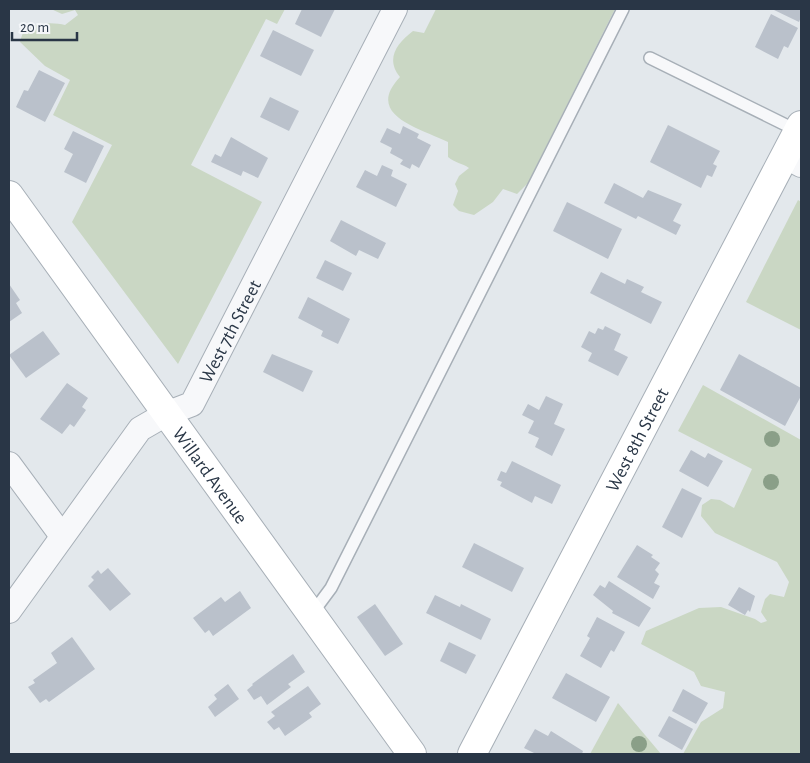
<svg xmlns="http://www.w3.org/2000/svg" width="810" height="763" font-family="'Alegreya Sans',sans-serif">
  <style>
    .green { fill: #cad7c4 }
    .building { fill: #bac1cb }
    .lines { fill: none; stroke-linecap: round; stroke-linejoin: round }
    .lane-casing { stroke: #a7afb7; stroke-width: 14 }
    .street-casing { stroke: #a7afb7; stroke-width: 26 }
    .secondary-casing { stroke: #a7afb7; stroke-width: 30 }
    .lane { stroke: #f7f8fa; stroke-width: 11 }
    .street { stroke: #f7f8fa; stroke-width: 24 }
    .secondary { stroke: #fff; stroke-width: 28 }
    .tree { fill: #8a9f88 }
    .labels { text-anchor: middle; stroke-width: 5; stroke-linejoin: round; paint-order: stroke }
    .street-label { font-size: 19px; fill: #293646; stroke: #f4f6f9 }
  </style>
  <rect width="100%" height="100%" fill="#e3e8ec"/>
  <g class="green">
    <path d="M 51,9 L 285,9 L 277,24 L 266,19 L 191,165 L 262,202 L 178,364 L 72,222 L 112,145 L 53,115 L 70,80 L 45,66 L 20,42 C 21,39 22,33 25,31 C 34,22 54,22 65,25 L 78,15 L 75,10 L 62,14 Z"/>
    <path d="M 436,9 L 615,9 L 528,183 L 517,194 L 503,189 L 493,202 L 474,215 L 459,211 L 453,205 L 458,191 L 455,184 L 459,176 L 469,168 C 462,163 455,163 448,157 L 448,142 C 419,128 364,115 400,77 C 385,59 397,43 413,31 L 424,33 Z"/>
    <polygon points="798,200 801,202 801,330 746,302"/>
    <polygon points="703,385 801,440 801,754 683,754 701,722 723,708 725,692 701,686 694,672 641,644 646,631 699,608 721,607 755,619 761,623 767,621 761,612 765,599 770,594 784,597 789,582 777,562 715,533 701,516 702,505 711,499 720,500 734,508 752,469 678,431"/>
    <polygon points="618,703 661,754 590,754"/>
  </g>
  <g class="building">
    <polygon points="302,9 335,9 321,37 295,24"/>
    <polygon points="772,9 801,9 801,17 799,22"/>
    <polygon points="771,14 798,28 788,48 784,46 778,59 755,47"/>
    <polygon points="273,30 314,50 301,76 260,56"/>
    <polygon points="39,70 65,83 45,122 16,107 24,90 28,91"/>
    <polygon points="270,97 299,111 289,131 260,117"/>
    <polygon points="668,125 720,151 713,164 717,166 712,177 707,175 701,188 650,162"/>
    <polygon points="403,126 419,134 417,138 431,145 419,168 412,164 410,169 400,164 403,160 390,153 392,148 380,142 387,128 400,134"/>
    <polygon points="73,131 104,146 86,183 64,172 73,154 64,149"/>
    <polygon points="231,137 268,158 258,178 243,171 241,176 211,162 215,154 221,157"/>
    <polygon points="382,165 393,170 391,176 407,184 396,207 356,187 365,170 377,176"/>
    <polygon points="614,183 643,198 648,190 682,204 673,221 681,225 676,235 638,216 636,219 604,203"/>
    <polygon points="567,202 622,229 608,259 553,231"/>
    <polygon points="341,220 386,243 378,259 359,250 356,256 330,241"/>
    <polygon points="325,260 352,273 343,291 316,278"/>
    <polygon points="601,272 625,284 627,279 644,287 641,292 662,302 651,324 590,293"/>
    <polygon points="9,284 20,300 16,303 22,313 9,322"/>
    <polygon points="308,297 350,319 338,344 321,336 323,331 298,318"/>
    <polygon points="605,326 621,334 614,350 628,357 618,376 588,361 592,353 581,347 589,331 595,334 598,328 603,330"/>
    <polygon points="43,331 60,354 26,378 9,355"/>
    <polygon points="272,354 313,371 303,392 263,372"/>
    <polygon points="739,354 801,388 801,396 785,426 720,390"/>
    <polygon points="67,383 88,398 82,407 86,410 74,427 70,424 62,434 40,419"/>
    <polygon points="546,396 563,404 554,424 565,429 552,456 535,447 539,438 528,433 534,421 522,415 528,404 539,410"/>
    <polygon points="691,450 705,458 708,453 723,461 708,487 679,471"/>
    <polygon points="512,461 561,485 552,504 535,496 532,503 500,486 502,482 497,480 501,471 506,473"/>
    <polygon points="682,488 702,498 682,538 662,527"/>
    <polygon points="474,543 524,568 512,592 462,567"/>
    <polygon points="637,545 653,555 651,557 660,563 655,570 659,574 654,583 660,586 653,599 617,577"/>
    <polygon points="108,568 131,594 110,611 88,586 94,580 91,577 98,570 101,574"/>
    <polygon points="609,581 651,608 639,627 612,613 613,611 593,595 600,585 605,588"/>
    <polygon points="739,587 755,596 750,612 748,610 745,615 728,605"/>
    <polygon points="240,591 251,608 213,636 209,630 205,633 193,618 221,597 225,602"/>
    <polygon points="435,595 460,607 461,604 491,619 481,640 426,613"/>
    <polygon points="375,604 403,644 385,656 357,617"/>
    <polygon points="597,617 625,632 614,652 611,650 601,668 580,656 590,638 587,636"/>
    <polygon points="72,637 95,669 49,702 46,699 40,703 28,687 35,683 33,680 57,663 51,653"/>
    <polygon points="449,642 476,655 466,674 440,661"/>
    <polygon points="293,654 305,672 288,684 291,687 267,705 261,696 254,700 247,690 253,685 252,684"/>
    <polygon points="566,673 610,697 596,722 552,698"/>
    <polygon points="228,684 239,699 215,717 208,707 217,699 214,695"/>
    <polygon points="308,686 321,704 309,713 312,717 285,736 279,727 274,730 267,722 275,716 271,712"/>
    <polygon points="683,689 708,703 696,724 672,711"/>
    <polygon points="669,716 693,729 682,750 658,736"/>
    <polygon points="535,729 548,736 551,731 583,751 582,754 536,754 524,748"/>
  </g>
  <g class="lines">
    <g class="lane-casing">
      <g id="lane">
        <polyline points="650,58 798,131"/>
        <polyline points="311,615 331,588 623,9"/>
      </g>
    </g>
    <g class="street-casing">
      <g id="street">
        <polyline points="785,156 801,165"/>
        <polyline points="9,464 62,536"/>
        <path id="s1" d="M 9,611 L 140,429 L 166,414 L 192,404 L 395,9"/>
      </g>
    </g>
    <g class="secondary-casing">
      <g id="secondary">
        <path id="s2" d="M 9,195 L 412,754"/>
        <path id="s3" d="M 472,754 L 801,125"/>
      </g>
    </g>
    <use href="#lane" class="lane"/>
    <use href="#street" class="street"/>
    <use href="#secondary" class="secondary"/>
  </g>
  <g class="tree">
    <circle cx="772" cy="439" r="8"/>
    <circle cx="771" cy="482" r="8"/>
    <circle cx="639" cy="744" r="8"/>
  </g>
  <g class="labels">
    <g class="street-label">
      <text dy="7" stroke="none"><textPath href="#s1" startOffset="364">West 7th Street</textPath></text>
      <text dy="7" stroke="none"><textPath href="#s3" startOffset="355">West 8th Street</textPath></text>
      <text dy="7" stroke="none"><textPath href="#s2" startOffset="345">Willard Avenue</textPath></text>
    </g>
  </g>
  <rect width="810" height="763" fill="none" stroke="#293646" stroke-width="20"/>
  <path d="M12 32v8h65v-8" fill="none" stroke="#293646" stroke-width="2.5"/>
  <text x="20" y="32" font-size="15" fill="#293646" stroke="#f4f6f9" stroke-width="4" paint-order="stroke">20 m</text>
</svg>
